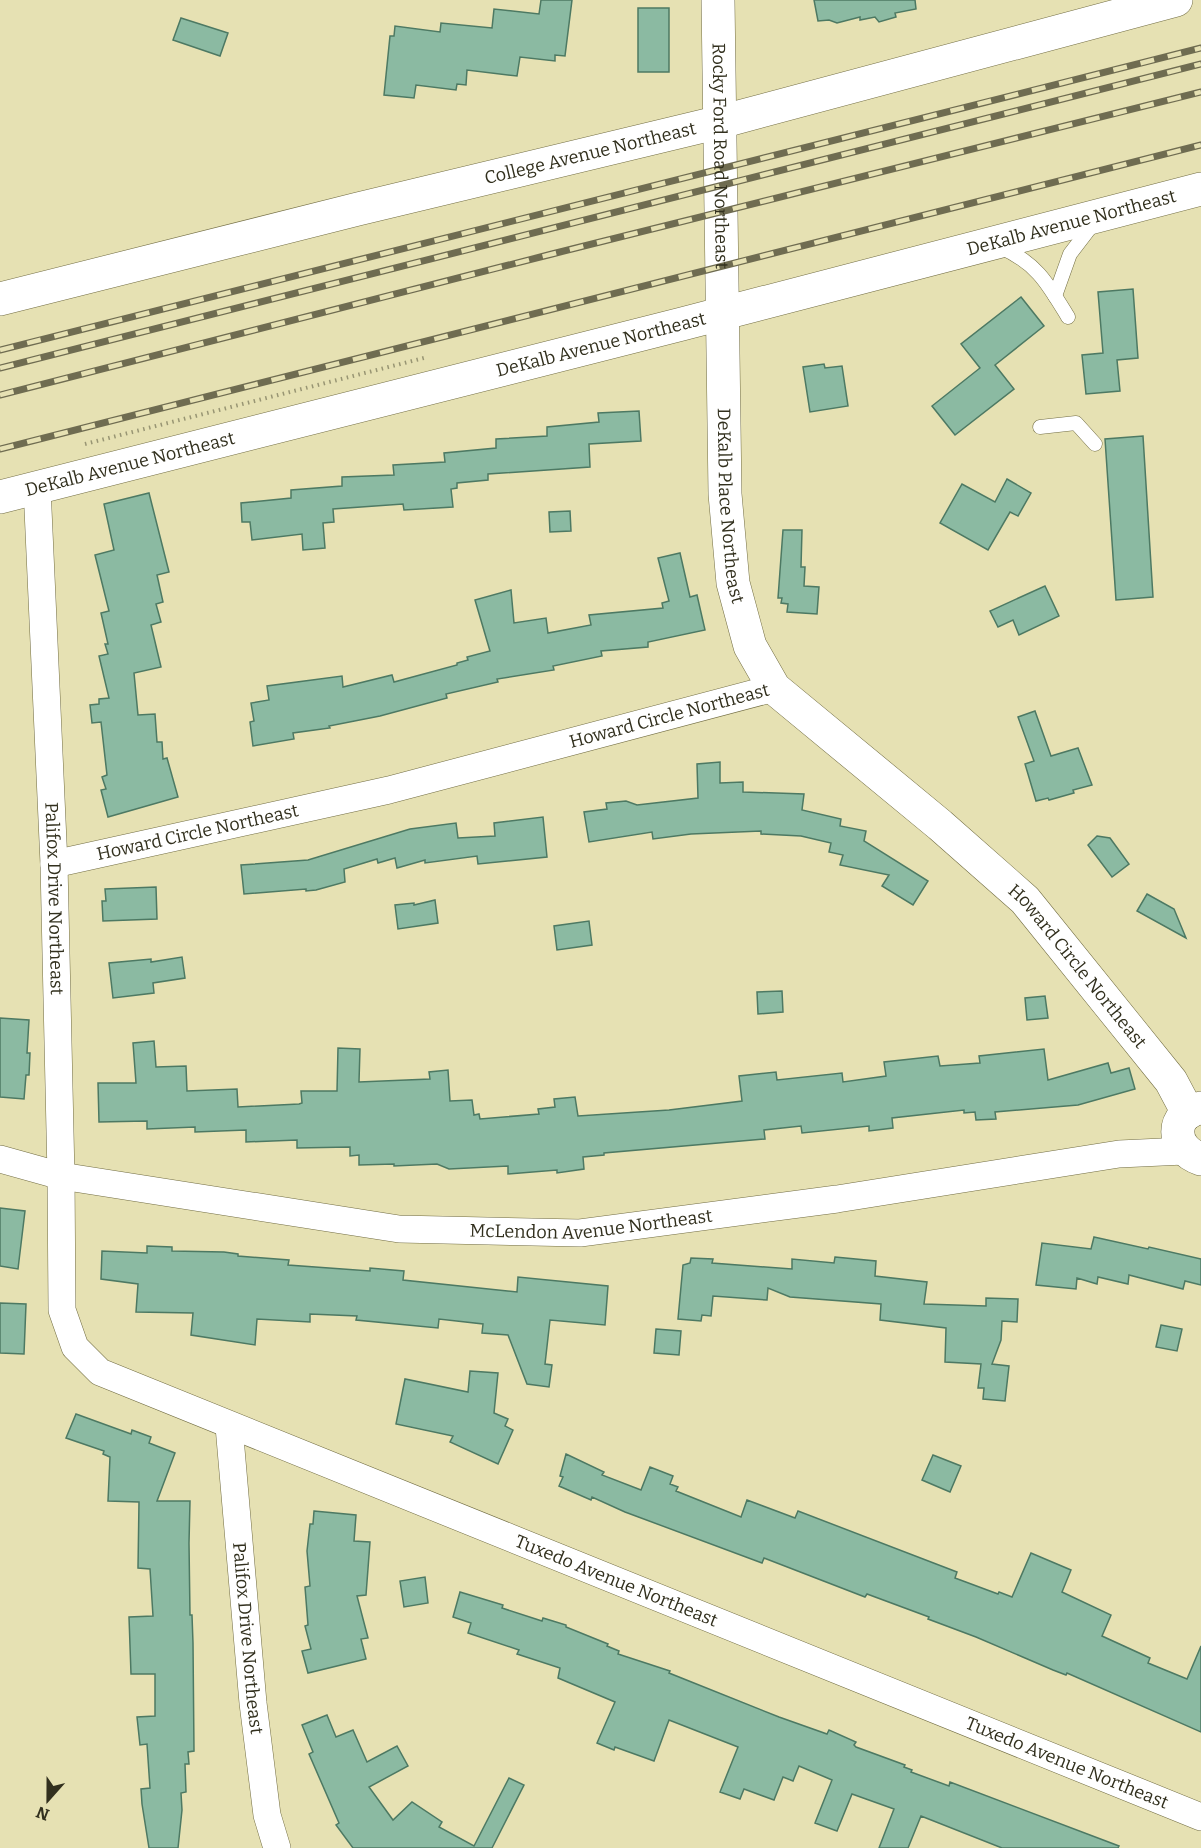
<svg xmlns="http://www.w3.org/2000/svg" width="1201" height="1848" font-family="Bitter,serif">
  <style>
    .building { fill: #8bbaa2; stroke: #4d7963; stroke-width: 1.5 }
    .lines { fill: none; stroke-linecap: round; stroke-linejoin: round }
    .lane-casing { stroke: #726d43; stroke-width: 15 }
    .street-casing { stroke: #726d43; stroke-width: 28 }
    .secondary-casing { stroke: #726d43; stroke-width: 34 }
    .path { stroke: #989573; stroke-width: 4; stroke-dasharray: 1.5 4.5; stroke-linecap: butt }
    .lane { stroke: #fff; stroke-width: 14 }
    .street { stroke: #fff; stroke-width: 27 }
    .secondary { stroke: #fff; stroke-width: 33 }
    .rail-casing { stroke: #6f6c51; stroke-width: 7 }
    .rail { stroke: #e6e1b3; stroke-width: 4.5; stroke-dasharray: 14; stroke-linecap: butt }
    .labels { text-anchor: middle; stroke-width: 4.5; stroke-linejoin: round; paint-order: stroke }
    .street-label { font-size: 18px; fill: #32301e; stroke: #e6e1b3 }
  </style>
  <rect width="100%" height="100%" fill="#e6e1b3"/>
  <g class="building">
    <polygon points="541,0 572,0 565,56 555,55 555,61 520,57 517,76 467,70 466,85 457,84 456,90 416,85 414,98 384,95 390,36 394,36 395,26 440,32 441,23 492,28 494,9 539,14"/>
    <polygon points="814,0 915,0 916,9 895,13 896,17 879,22 875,17 860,20 860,17 837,23 829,20 818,21"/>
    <rect x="638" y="8" width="31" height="64"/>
    <polygon points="181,18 228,33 220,56 173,40"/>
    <polygon points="1133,289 1138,358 1117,360 1120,391 1086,394 1082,355 1103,353 1098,292"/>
    <polygon points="1021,297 1044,326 995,365 1014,389 955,435 932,406 980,368 961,344"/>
    <polygon points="824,364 825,368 842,366 848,406 810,412 803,367"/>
    <polygon points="639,411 641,441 589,444 590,467 488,474 488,480 457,483 457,488 451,489 453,507 404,510 403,504 333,509 334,522 323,523 325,548 303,550 302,534 252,540 250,522 242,522 241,503 291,498 291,490 342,486 342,477 394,475 393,465 445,462 444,453 496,448 496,439 547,436 547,427 599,422 598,413"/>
    <polygon points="1143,436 1153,597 1116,600 1105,439"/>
    <polygon points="1007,479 1031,493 1018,516 1010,512 988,550 940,523 962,484 995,502"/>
    <polygon points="149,493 169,572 157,575 163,602 156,604 161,622 151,625 161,667 134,673 138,715 155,714 157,742 162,742 163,759 167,758 178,797 108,817 101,790 106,789 102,777 107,775 101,722 92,723 90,705 99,704 99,699 109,698 99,656 108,654 105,644 108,644 101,613 109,611 95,555 114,550 104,504"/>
    <polygon points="570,511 571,531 550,532 549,512"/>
    <polygon points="783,530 802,530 801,567 805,567 804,586 819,587 817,614 787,612 788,604 781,603 782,598 778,598"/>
    <polygon points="680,553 690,597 697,595 705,630 648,642 648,647 601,651 602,656 553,666 554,670 497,679 498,682 446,694 447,698 380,716 329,726 330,728 293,733 294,739 253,746 250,722 254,721 251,703 269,700 267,686 342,676 343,687 392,675 394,682 457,665 457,663 468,660 467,657 490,651 475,600 511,590 514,623 546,618 548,633 591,625 589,615 663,608 662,603 669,601 658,558"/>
    <polygon points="1045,586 1059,616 1019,635 1013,620 998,627 990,611"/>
    <polygon points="1035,711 1051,756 1078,748 1092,785 1073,790 1074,793 1049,800 1048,798 1036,801 1025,764 1034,761 1018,717"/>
    <polygon points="720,762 720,783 743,782 743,792 804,794 802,810 841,819 840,826 866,831 864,841 928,881 913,905 882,886 889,875 840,865 843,855 829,852 831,843 801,836 761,834 761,831 691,834 653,839 652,832 589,842 584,812 607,809 606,803 626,801 637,805 698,798 697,764"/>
    <polygon points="543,817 547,857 478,864 477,856 425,863 425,860 397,868 395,858 378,863 377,859 344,869 345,882 316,890 306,891 306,889 244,894 241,865 308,860 410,829 456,823 458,838 495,836 494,823"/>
    <polygon points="1097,836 1110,838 1129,864 1112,877 1088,845"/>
    <polygon points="156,887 157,919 103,921 102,901 106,901 105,889"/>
    <polygon points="1147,894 1174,909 1186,938 1137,911"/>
    <polygon points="435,900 438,923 398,929 395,905 414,903 414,905"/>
    <polygon points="589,921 592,945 557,950 554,926"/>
    <polygon points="182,957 185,978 153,983 154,993 113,998 109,963 151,959 151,962"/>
    <polygon points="782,991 783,1012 758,1014 757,992"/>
    <polygon points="1045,996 1048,1018 1027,1020 1025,998"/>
    <polygon points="0,1018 29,1020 27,1053 30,1053 29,1075 26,1075 24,1099 0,1097"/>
    <polygon points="154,1041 156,1067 186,1066 187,1091 237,1089 238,1107 299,1104 302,1103 301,1091 337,1091 338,1048 360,1049 359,1082 430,1079 429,1072 448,1070 450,1101 472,1100 474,1115 479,1114 480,1119 539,1114 538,1109 555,1107 554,1099 575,1097 578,1116 669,1110 742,1101 739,1076 776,1072 777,1080 842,1073 843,1082 886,1076 884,1062 938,1056 940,1066 980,1063 979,1056 1044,1049 1048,1080 1108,1063 1111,1073 1129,1068 1135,1089 1078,1105 995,1112 996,1119 976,1120 975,1112 964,1113 964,1110 892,1118 893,1128 869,1131 869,1126 802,1133 801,1126 764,1130 765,1139 604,1153 604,1155 583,1157 584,1169 557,1173 557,1170 508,1174 508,1166 449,1169 437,1164 394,1166 394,1164 359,1165 359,1155 350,1156 350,1147 297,1148 297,1140 246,1142 246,1130 195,1132 195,1127 147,1129 147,1121 99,1122 98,1083 136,1083 133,1043"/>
    <polygon points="0,1208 25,1211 18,1269 0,1266"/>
    <polygon points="1094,1237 1148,1249 1149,1247 1201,1259 1201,1285 1185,1281 1183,1289 1129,1275 1128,1284 1098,1277 1097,1284 1077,1278 1076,1289 1036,1285 1042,1243 1091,1249"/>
    <polygon points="147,1246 172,1247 172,1251 224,1252 238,1254 238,1256 289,1260 288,1265 370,1271 370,1268 404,1271 403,1280 517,1292 518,1277 608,1286 605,1325 550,1320 545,1364 552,1365 549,1387 527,1384 508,1335 482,1333 483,1324 439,1319 438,1328 356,1320 357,1316 310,1314 310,1322 257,1319 255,1345 191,1335 193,1313 136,1312 138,1284 101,1279 102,1251 147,1253"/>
    <polygon points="835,1257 876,1261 875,1276 927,1282 924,1304 986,1306 986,1298 1018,1299 1017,1322 1002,1321 1001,1340 992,1364 1009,1366 1005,1401 983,1399 984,1388 978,1388 981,1364 945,1362 946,1328 880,1320 881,1304 790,1297 768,1288 767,1300 713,1296 711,1316 702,1315 701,1321 678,1319 683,1265 690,1263 691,1258 713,1259 712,1263 792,1269 792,1259 834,1263"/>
    <polygon points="0,1303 26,1304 24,1354 0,1353"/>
    <polygon points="1161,1325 1182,1329 1177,1351 1156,1347"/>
    <polygon points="656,1329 681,1331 679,1355 654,1353"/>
    <polygon points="470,1371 498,1373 494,1413 508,1419 505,1426 513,1430 498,1464 450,1442 453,1436 396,1424 405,1379 468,1392"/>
    <polygon points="76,1414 131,1434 132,1430 151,1437 149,1443 175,1453 157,1501 190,1501 189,1543 190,1615 192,1615 193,1643 194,1751 188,1752 189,1764 185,1764 186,1792 181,1793 182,1810 178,1848 149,1848 142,1804 141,1789 150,1788 147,1744 140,1745 137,1717 155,1716 155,1674 131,1674 129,1617 153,1616 150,1569 138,1568 139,1502 108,1501 110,1457 103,1454 104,1451 66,1438"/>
    <polygon points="566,1454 604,1472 602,1475 641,1490 650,1467 673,1476 670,1484 678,1487 676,1491 741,1517 747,1500 795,1518 798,1511 957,1572 955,1578 998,1594 999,1592 1012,1597 1031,1553 1071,1570 1062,1592 1111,1615 1102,1636 1150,1658 1148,1663 1187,1679 1201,1646 1201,1732 1067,1673 1066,1675 1053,1670 976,1637 928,1619 929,1617 867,1594 865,1597 764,1558 762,1563 625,1512 592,1497 591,1500 559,1486 563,1477 560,1476"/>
    <polygon points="933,1455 961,1466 950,1492 922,1480"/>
    <polygon points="314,1511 356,1515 354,1541 370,1542 366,1595 357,1596 368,1638 361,1639 366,1659 308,1673 302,1651 311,1649 305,1626 308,1625 305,1587 310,1586 307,1551 310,1524 313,1524"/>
    <polygon points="425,1577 428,1603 404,1607 400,1581"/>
    <polygon points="460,1592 503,1605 502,1608 542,1621 543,1618 566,1625 566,1627 608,1644 607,1646 619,1651 618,1654 670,1671 669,1673 779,1717 827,1734 829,1730 856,1742 854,1745 856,1747 905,1765 904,1767 912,1770 911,1772 949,1786 950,1782 1119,1846 1118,1848 1002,1848 921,1816 908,1848 879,1848 894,1809 852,1794 837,1831 815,1823 832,1780 799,1766 793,1781 783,1777 774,1800 744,1789 740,1799 720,1792 738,1747 669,1720 654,1761 615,1747 614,1750 597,1743 615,1702 558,1678 560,1668 517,1654 519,1650 468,1633 471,1623 453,1617"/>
    <polygon points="327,1715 336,1737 353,1730 367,1762 397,1746 408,1766 369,1787 393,1820 412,1802 442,1822 439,1827 474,1846 509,1778 524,1785 492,1848 353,1848 336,1825 339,1823 309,1754 313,1752 302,1725"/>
  </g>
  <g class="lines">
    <g class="lane-casing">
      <g id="lane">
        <path d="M 1000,247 C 1037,263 1048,284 1068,317"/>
        <polyline points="1055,296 1070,254 1093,224"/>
        <polyline points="1040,427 1076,423 1095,444"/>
      </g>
    </g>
    <g class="street-casing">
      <g id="street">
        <path id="s1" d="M 37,487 L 54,864 L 61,1176 L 62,1310 L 75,1347 L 100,1372 L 1201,1817"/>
        <path id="s2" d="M 54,864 L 389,790 L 774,688"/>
        <path id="s3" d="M 0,1159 L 61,1176 L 399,1229 L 580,1233 L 837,1199 L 1119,1154 L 1184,1151"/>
        <path id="s4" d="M 229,1426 L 253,1703 L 267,1815 L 277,1848"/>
      </g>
    </g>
    <g class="secondary-casing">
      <g id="secondary">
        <path id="s5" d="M 718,0 L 725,494 L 733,583 L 750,646 L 774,688 L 940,825 L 1025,900 L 1171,1081 L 1188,1113"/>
        <path id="s6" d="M 0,299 L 358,209 L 720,122 L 1176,0"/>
        <path id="s7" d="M 0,497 L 682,324 L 1201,189"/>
        <path d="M 1201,1108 C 1170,1113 1170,1149 1201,1159"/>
      </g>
    </g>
    <polyline class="path" points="85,444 424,358"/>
    <use href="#lane" class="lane"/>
    <use href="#street" class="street"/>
    <use href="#secondary" class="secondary"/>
    <g class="rail-casing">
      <g id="rail">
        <polyline points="0,350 1201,48"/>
        <polyline points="0,368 1201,64"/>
        <polyline points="0,395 552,254 1201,92"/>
        <polyline points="0,449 1201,145"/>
      </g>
    </g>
    <use href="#rail" class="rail"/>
  </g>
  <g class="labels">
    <g class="street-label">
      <text dy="6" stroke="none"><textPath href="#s6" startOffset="608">College Avenue Northeast</textPath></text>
      <text dy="6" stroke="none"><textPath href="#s5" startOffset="156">Rocky Ford Road Northeast</textPath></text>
      <text dy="6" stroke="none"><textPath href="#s7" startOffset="1106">DeKalb Avenue Northeast</textPath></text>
      <text dy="6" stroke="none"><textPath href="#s7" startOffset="620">DeKalb Avenue Northeast</textPath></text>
      <text dy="6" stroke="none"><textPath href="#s7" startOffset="134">DeKalb Avenue Northeast</textPath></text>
      <text dy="6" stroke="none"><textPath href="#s5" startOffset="506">DeKalb Place Northeast</textPath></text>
      <text dy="6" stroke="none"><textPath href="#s2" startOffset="633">Howard Circle Northeast</textPath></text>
      <text dy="6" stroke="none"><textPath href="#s2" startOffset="147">Howard Circle Northeast</textPath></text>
      <text dy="6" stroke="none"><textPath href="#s1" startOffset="412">Palifox Drive Northeast</textPath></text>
      <text dy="6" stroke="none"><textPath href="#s5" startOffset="1110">Howard Circle Northeast</textPath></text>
      <text dy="6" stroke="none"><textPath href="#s3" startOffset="598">McLendon Avenue Northeast</textPath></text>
      <text dy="6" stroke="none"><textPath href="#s1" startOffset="1455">Tuxedo Avenue Northeast</textPath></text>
      <text dy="6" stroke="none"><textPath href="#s4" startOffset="213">Palifox Drive Northeast</textPath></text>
      <text dy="6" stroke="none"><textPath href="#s1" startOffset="1941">Tuxedo Avenue Northeast</textPath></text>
    </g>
  </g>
  <g transform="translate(48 1800) rotate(201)" stroke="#e6e1b3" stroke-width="4.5" paint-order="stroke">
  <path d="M0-4.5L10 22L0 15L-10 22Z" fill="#32301e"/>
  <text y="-9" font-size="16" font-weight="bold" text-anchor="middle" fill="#32301e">N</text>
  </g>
</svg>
